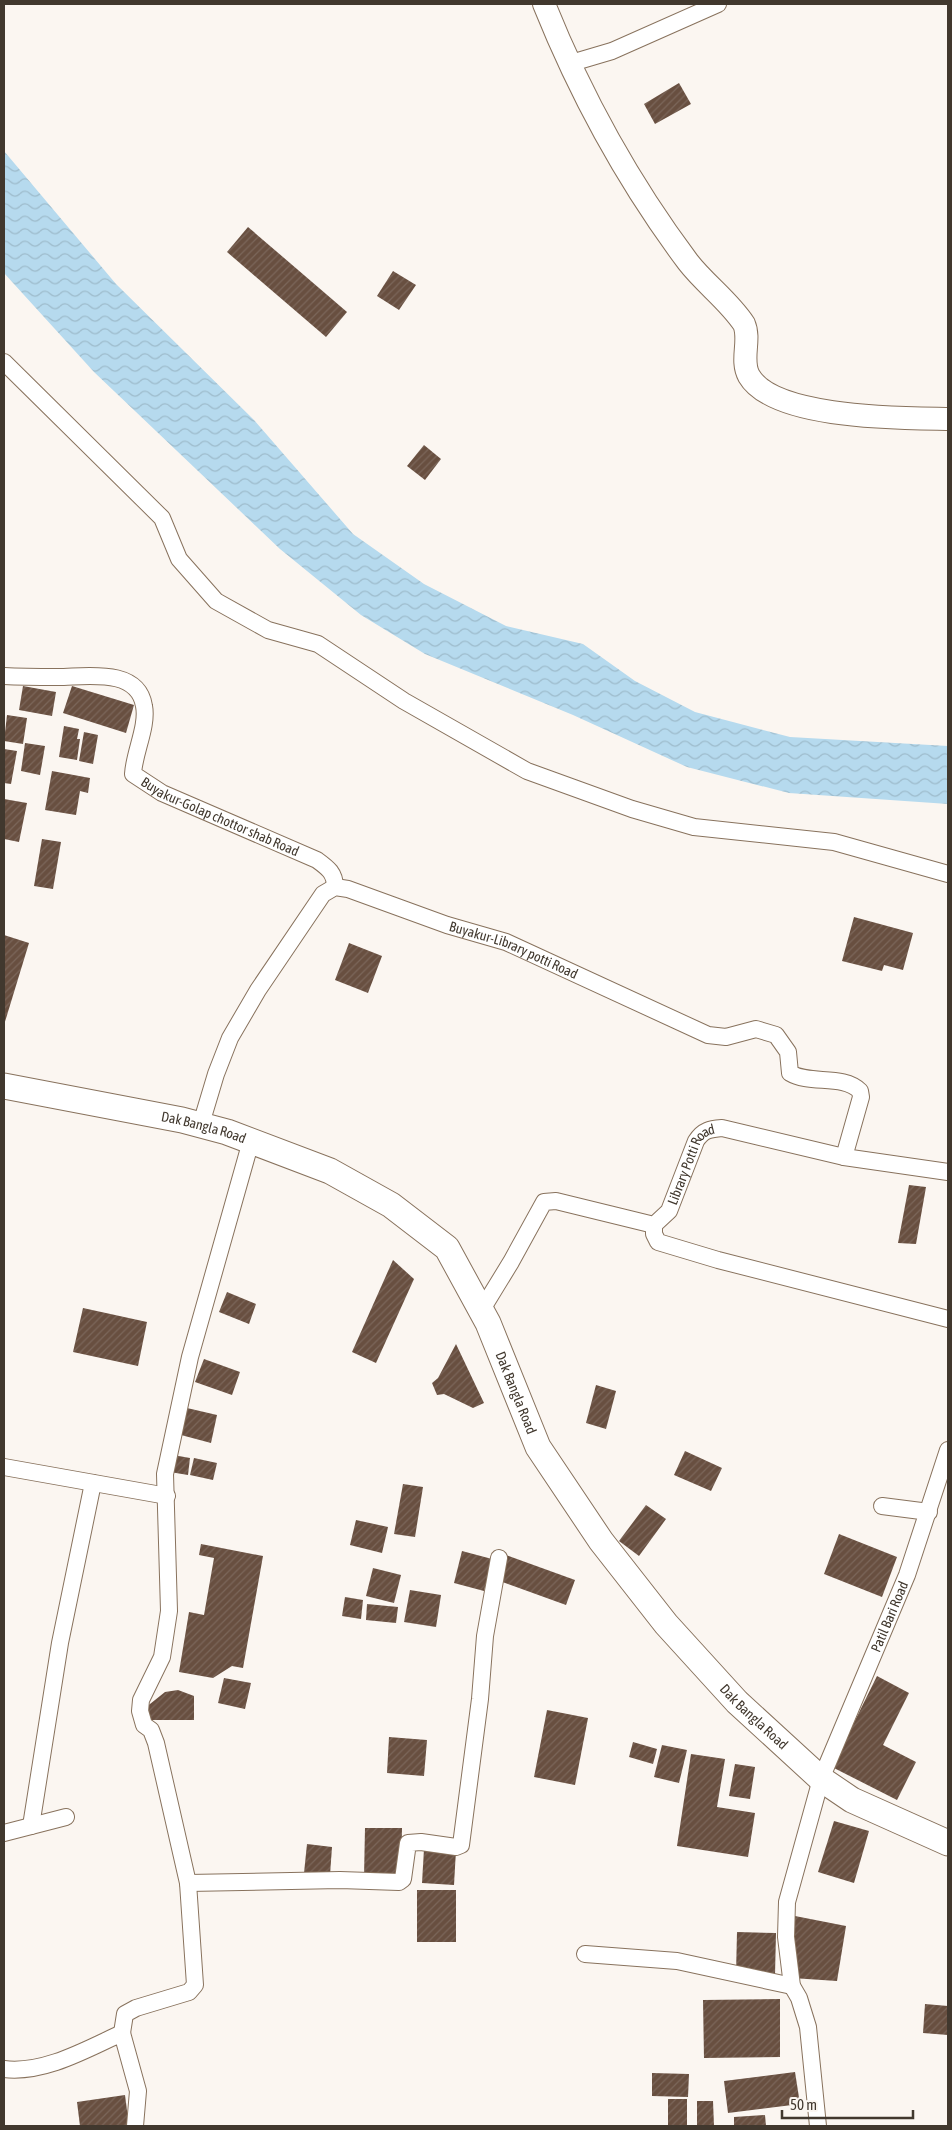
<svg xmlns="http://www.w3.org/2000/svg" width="952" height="2130" font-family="'Asap Condensed',sans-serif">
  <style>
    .water { fill: url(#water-waves) }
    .building { fill: url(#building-hatch) }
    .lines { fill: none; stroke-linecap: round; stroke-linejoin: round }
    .street-casing { stroke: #88725d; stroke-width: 18 }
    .secondary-casing { stroke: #88725d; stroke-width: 24 }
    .primary-casing { stroke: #88725d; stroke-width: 27 }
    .street { stroke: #fff; stroke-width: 16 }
    .secondary { stroke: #fff; stroke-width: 22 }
    .primary { stroke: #fff; stroke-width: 25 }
    .labels { text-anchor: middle; stroke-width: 5; stroke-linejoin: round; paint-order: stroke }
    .street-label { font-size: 14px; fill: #41382e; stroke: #fbf6f1 }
  </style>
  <defs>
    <pattern id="water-waves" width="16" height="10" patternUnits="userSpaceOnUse" patternTransform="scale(1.25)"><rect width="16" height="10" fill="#b6daee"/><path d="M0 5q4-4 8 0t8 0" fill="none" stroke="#9ebccc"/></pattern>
    <pattern id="building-hatch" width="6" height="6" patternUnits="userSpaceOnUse" patternTransform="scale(1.25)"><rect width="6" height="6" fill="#684f40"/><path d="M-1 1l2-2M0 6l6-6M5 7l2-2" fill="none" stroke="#7b665a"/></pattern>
  </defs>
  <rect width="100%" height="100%" fill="#fbf6f1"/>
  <polygon class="water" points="4,151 116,284 254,420 353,534 424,584 506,626 583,644 635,681 695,712 790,737 948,746 948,804 789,793 687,767 573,715 425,654 361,615 280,549 94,372 4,273"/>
  <g class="building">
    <polygon points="679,83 691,104 655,124 644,104"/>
    <polygon points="248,227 347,312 326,337 227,252"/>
    <polygon points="393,271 416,285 399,310 377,296"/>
    <polygon points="424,445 441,459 425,480 407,466"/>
    <polygon points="23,686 56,692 52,716 19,710"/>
    <polygon points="72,686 134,705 126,733 63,713"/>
    <polygon points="7,715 27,718 23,744 4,741"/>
    <polygon points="64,726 79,729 77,739 80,739 77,760 59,757"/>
    <polygon points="84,732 98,735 93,764 79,761"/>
    <polygon points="25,743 45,746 40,775 21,771"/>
    <polygon points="4,749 17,751 11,784 4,783"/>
    <polygon points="52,771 90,778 88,793 80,791 76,815 45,810"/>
    <polygon points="4,799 27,803 19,842 4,839"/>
    <polygon points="42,839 61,842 53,889 34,886"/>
    <polygon points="854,917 913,933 903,970 884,965 882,971 842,961"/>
    <polygon points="4,935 29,943 4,1025"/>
    <polygon points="349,943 382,956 368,993 335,980"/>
    <polygon points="909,1185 926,1187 916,1244 898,1243"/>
    <polygon points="393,1260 414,1279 376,1363 352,1352"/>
    <polygon points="227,1292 256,1304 249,1324 219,1312"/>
    <polygon points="83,1308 147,1322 138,1366 73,1352"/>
    <polygon points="456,1344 484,1403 473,1408 444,1394 437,1395 432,1383 438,1378"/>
    <polygon points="204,1359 240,1372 232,1395 195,1382"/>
    <polygon points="596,1385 616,1391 606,1429 586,1423"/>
    <polygon points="187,1408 217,1415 211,1443 181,1435"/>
    <polygon points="685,1451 722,1468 711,1491 674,1475"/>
    <polygon points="173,1455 190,1458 188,1475 170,1472"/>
    <polygon points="194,1458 217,1463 213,1480 190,1475"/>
    <polygon points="403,1484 423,1487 415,1537 394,1534"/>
    <polygon points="646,1505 666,1519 639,1556 619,1541"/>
    <polygon points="356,1520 388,1527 382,1553 350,1545"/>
    <polygon points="839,1534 897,1557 882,1597 824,1574"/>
    <polygon points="201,1544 263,1556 243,1668 232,1666 213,1678 179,1672 189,1612 204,1615 214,1558 199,1555"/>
    <polygon points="462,1551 492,1559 484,1591 454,1583"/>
    <polygon points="506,1555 575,1580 566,1605 497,1580"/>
    <polygon points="373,1568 401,1575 394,1603 366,1596"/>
    <polygon points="410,1590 441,1595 436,1627 404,1622"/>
    <polygon points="345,1597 363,1600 361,1619 342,1616"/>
    <polygon points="367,1604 398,1607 396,1623 366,1620"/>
    <polygon points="877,1676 909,1693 883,1745 916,1762 897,1800 832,1767"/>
    <polygon points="224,1678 251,1683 245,1709 218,1703"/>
    <polygon points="178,1690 194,1696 194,1720 145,1720 145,1708 165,1692"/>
    <polygon points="547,1710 588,1718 575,1785 534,1777"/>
    <polygon points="389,1737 427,1740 424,1776 387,1773"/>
    <polygon points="633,1742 657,1749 653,1764 629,1757"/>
    <polygon points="662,1745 687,1750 679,1783 654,1777"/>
    <polygon points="691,1754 725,1759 717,1807 755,1813 748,1857 677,1846"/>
    <polygon points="735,1764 755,1767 750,1799 729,1796"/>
    <polygon points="834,1821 869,1831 854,1883 818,1872"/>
    <polygon points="365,1828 402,1828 401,1877 364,1877"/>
    <polygon points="307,1844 332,1847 330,1875 304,1873"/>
    <polygon points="424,1849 456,1850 454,1885 422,1883"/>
    <rect x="417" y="1890" width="39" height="52"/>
    <polygon points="795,1916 846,1926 837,1981 792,1978 791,1941"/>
    <polygon points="737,1932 776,1933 775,1975 736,1974"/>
    <polygon points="780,1999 780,2057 704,2058 703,2000"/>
    <polygon points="925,2004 948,2006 948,2035 923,2033"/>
    <polygon points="795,2072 800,2104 728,2113 724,2081"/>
    <polygon points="652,2073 689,2074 688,2097 652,2096"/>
    <polygon points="125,2095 129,2126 80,2126 77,2102"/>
    <rect x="668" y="2099" width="19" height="27"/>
    <polygon points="697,2101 713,2101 714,2126 697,2126"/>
    <polygon points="765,2115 766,2126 734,2126 734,2117"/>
  </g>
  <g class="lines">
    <g class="street-casing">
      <g id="street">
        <polyline points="568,64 612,51 718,4"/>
        <polyline points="4,362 162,518 179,559 216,601 268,630 318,644 404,701 527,771 632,809 694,827 834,842 948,874"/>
        <path id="s1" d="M 4,676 C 22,677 40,677 58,677 C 85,677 138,667 144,706 C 148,726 134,753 133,774 L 162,793 L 317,860 C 328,868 335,873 335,887"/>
        <path id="s2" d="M 201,1124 L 216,1074 L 230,1038 L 258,990 L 323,894 L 335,887 L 348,889 L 447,925 L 506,942 L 708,1035 L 726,1037 L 756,1029 L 776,1035 L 788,1052 L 790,1073 C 810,1085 843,1074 860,1091 L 861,1097 L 844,1157"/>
        <polyline points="654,1225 654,1234 658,1242 718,1260 948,1319"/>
        <path id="s3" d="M 481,1311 L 511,1262 L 544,1202 L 556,1201 L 654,1225 L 669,1211 L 696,1141 C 703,1130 710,1129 722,1128 L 844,1157 L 948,1172"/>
        <polyline points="4,1467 167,1496"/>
        <polyline points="882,1506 929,1512"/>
        <polyline points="31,1826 60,1643 93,1483"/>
        <polyline points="4,1833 66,1817"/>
        <polyline points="188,1883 340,1880 399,1882 403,1879 408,1843 421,1842 456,1847 461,1845 480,1699 485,1636 499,1558"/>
        <polyline points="585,1954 677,1961 792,1986"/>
        <polyline points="122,2033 125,2014 136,2008 189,1992 195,1985 188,1883 156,1743 151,1730 144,1725 140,1711 141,1700 162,1657 169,1611 165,1474 190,1357 251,1141"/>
        <path d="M 4,2069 C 44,2074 87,2049 122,2033 L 138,2091 L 135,2126"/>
        <path id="s4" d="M 818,2126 L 808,2027 L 799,1998 L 792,1986 L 786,1937 L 787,1902 L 821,1779 L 907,1575 L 948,1450"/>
      </g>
    </g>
    <g class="secondary-casing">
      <path id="secondary" d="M 544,4 C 581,96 628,182 688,262 C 705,284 729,301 744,324 C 751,340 740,360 749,376 C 774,419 902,418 948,419"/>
    </g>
    <g class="primary-casing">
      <g id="primary">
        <path id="s5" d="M 4,1086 L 182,1120 L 227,1132 L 330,1171 L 391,1205 L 447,1248 L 488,1323 L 538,1447 L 601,1541 L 666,1624 L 737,1702 L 821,1779 L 852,1800 L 948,1843"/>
      </g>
    </g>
    <use href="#street" class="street"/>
    <use href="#secondary" class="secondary"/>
    <use href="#primary" class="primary"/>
  </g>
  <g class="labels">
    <g class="street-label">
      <text dy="5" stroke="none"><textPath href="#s1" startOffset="321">Buyakur-Golap chottor shab Road</textPath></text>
      <text dy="5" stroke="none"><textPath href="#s2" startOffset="466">Buyakur-Library potti Road</textPath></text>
      <text dy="5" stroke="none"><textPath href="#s5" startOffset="204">Dak Bangla Road</textPath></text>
      <text dy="5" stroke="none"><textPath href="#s3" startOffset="312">Library Potti Road</textPath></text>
      <text dy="5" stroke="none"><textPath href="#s5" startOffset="639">Dak Bangla Road</textPath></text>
      <text dy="5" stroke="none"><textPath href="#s4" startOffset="532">Patil Bari Road</textPath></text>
      <text dy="5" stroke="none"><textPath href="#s5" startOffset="1044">Dak Bangla Road</textPath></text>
    </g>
  </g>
  <rect width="952" height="2130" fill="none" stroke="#41382e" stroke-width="10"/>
  <path d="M782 2110v8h131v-8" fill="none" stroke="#41382e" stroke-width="2.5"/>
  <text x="790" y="2110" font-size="15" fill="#41382e" stroke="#fbf6f1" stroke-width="4" paint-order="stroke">50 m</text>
</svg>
